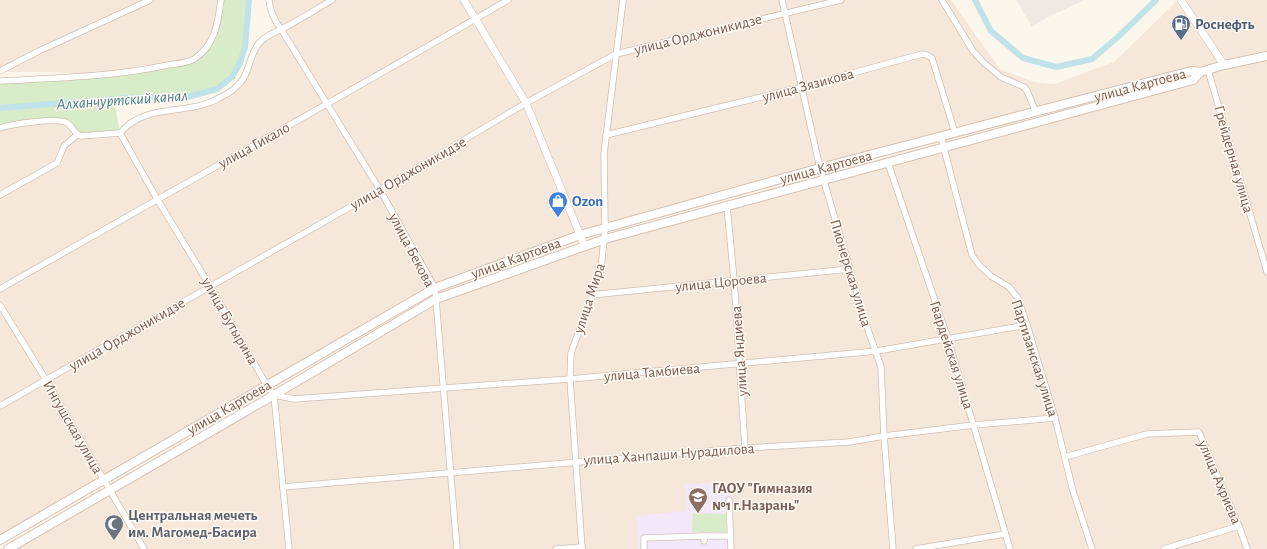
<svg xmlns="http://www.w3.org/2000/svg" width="1267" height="549" font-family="'Alegreya Sans',sans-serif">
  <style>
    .residential { fill: #f5e8da }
    .industrial { fill: #efe9e4 }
    .education { fill: #f3e8fa }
    .green { fill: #d8ecc9 }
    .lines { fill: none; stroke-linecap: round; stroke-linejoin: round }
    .canal { stroke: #bfe3e8; stroke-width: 6 }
    .minor-casing { stroke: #d1beb0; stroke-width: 7 }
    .tertiary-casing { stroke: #d1beb0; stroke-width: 8 }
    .secondary-casing { stroke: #d6c0b0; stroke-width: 10 }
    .minor { stroke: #fff; stroke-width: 5.5 }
    .tertiary { stroke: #fff; stroke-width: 7 }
    .secondary { stroke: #fff; stroke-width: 8 }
    .labels { text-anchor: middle; stroke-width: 3; stroke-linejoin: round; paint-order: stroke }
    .service-label { font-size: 15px; font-weight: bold; fill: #4e5e75; stroke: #fffaf3; text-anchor: start }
    .street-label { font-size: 15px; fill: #7a5c4d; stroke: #fffaf3 }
    .shop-label { font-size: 15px; font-weight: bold; fill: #366cbe; stroke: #fffaf3; text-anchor: start }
    .education-label { font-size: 15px; font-weight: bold; fill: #785e54; stroke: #fffaf3; text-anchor: start }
    .worship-label { font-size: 15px; font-weight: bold; fill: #5b616d; stroke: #fffaf3; text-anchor: start }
    .water-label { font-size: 16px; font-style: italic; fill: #437c86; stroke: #fffaf3 }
  </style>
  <rect width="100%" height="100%" fill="#fdf6ec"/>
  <g class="residential">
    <polygon points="0,0 218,0 214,28 204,47 193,58 88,75 51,72 0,72"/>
    <polygon points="269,0 951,0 1000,69 1034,82 1054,84 1114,62 1178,0 1267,0 1267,549 8,549 436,299 605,239 1193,80 1200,72 605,228 435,288 0,540 0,128 57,120 120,133 133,121 218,99 243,79 259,42 281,29"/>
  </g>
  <polygon class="industrial" points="1016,0 1085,0 1048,17 1032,27"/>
  <polygon class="education" points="732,483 734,549 637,549 637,516 687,511 685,484"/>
  <g class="green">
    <path d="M 221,0 L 248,0 L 245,47 L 240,63 L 232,77 L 217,89 L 184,98 L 141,97 L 114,99 L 120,133 L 81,136 L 63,121 L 0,128 L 0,81 L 88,77 L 193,60 C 216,39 217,29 221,0 Z"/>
    <polygon points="693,513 726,514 726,532 692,532"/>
  </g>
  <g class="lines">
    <g class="canal">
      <polyline points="975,0 991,31 1023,58 1056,67 1092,59 1118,37 1156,0"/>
      <polyline points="0,108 141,97 184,98 217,89 232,77 240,63 245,47 249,0"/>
    </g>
    <g class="minor-casing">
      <g id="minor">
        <path d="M 269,0 C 270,12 274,20 281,29 L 380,190 L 435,288 L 457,549"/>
        <polyline points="782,0 820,168 866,324 881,367 884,436 893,549"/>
        <polyline points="942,0 973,51 984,63 1001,77 1024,87 1027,91 1036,112"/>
        <polyline points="1208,70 1267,272"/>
        <polyline points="0,71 39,51 150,0"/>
        <path d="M 0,81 C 56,78 112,77 168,65 C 175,64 188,63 194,59 C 215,46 218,22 221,0"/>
        <path d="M 0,128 C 11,124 54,118 65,122 C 72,124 73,133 81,136 L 120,133 C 124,129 128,124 134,121 C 160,106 193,113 219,98 C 228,94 237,88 243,79 C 250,68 250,54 259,43 C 265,36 273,33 282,29 C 299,20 315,10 332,0"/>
        <polyline points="120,133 157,199 210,286 266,384 274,395 289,549"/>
        <polyline points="606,135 802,87 922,54 927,55 932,58 955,133"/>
        <polyline points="941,137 972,255 979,265 991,276 1009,287 1018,298 1027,325 1055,418 1073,491 1092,549"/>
        <polyline points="888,163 948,339 1010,549"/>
        <polyline points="0,195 57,163 64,146 77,135"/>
        <polyline points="727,206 734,280 745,448"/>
        <path d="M 0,289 C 169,192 340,98 508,0"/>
        <polyline points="591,295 850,269"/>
        <polyline points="0,305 46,380 144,549"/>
        <polyline points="274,395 294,399 570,379 877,351 1027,325"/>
        <polyline points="0,406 380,190 526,103 616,54 841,0"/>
        <polyline points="1065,457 1147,434 1199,432 1239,526 1247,549"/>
        <polyline points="283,487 745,448 849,442 884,436 974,425 1055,418"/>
        <polyline points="729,500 731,549"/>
        <polyline points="704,541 704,536 730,536"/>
        <polyline points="556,549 582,547"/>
        <polyline points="582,549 570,379 571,353 601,270 605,228 604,154 623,0"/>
        <polyline points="644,549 644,538 704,536"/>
        <polyline points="916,549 1005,534"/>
        <polyline points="1164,549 1239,526"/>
      </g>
    </g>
    <g class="tertiary-casing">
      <g id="tertiary">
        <polyline points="464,0 526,103 580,235 585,246"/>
        <polyline points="1181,0 1224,65"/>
      </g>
    </g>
    <g class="secondary-casing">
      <g id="secondary">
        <polyline points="0,540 435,288 580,235 605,228 820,168 1191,71 1200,72 1224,65 1267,56"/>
        <polyline points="8,549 274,395 436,299 605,239 1193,80 1200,72"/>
      </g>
    </g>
    <use href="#minor" class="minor"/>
    <use href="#tertiary" class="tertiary"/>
    <use href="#secondary" class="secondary"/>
  </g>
  <defs>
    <g id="fuel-pin" transform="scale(1)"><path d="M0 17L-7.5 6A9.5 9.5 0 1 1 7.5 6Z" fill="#5c6f8a" stroke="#fffaf3"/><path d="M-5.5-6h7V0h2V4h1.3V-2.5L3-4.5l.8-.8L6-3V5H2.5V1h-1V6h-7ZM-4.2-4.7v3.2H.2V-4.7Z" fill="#fff"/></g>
    <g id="shop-pin" transform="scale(1)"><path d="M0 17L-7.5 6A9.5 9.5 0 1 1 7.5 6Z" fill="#3f7fe0" stroke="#fffaf3"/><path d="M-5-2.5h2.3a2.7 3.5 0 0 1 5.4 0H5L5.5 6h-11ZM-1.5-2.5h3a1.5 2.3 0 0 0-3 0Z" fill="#fff"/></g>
    <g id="school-pin" transform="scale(1)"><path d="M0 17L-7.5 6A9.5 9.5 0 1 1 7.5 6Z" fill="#8d6e63" stroke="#fffaf3"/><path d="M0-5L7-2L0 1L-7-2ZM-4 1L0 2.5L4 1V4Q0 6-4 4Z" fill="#fff"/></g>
    <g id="mosque-pin" transform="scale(1)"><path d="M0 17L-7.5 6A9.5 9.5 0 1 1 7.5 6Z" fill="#6b7280" stroke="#fffaf3"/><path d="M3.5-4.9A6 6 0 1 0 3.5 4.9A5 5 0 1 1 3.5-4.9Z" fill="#fff"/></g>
  </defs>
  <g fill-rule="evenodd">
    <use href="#fuel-pin" x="1181" y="24"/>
    <use href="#shop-pin" x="558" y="201"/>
    <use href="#school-pin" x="698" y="497"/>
    <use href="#mosque-pin" x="114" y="524"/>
  </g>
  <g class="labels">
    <g class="service-label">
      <text x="1195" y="29">Роснефть</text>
    </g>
    <g class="street-label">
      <text transform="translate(698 34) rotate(-14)" y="5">улица Орджоникидзе</text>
      <text transform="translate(808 85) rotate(-15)" y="5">улица Зязикова</text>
      <text transform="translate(1140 85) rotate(-15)" y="5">улица Картоева</text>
      <text transform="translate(254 145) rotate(-29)" y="5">улица Гикало</text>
      <text transform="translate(1234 159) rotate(74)" y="5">Грейдерная улица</text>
      <text transform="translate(826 167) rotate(-15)" y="5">улица Картоева</text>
      <text transform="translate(408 173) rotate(-30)" y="5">улица Орджоникидзе</text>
      <text transform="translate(412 250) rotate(62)" y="5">улица Бекова</text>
      <text transform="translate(516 258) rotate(-20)" y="5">улица Картоева</text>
      <text transform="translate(851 273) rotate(73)" y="5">Пионерская улица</text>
      <text transform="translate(721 282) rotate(-6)" y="5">улица Цороева</text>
      <text transform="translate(589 298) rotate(-72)" y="5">улица Мира</text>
      <text transform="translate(230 321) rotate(60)" y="5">улица Бутырина</text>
      <text transform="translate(127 334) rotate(-30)" y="5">улица Орджоникидзе</text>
      <text transform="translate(739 351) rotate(-94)" y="5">улица Яндиева</text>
      <text transform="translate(952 355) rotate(72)" y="5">Гвардейская улица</text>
      <text transform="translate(1035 358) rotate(72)" y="5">Партизанская улица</text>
      <text transform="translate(652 372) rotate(-5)" y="5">улица Тамбиева</text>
      <text transform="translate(229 407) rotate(-30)" y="5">улица Картоева</text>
      <text transform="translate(73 427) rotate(60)" y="5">Ингушская улица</text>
      <text transform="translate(669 454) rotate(-4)" y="5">улица Ханпаши Нурадилова</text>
      <text transform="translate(1220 482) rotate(67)" y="5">улица Ахриева</text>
    </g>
    <g class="shop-label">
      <text x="572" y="206">Ozon</text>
    </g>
    <g class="education-label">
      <text x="712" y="493">ГАОУ "Гимназия<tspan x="712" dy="17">№1 г.Назрань"</tspan></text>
    </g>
    <g class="worship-label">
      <text x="128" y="520">Центральная мечеть<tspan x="128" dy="17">им. Магомед-Басира</tspan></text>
    </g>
    <g class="water-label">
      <text transform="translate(122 99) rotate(-4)" y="6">Алханчуртский канал</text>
    </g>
  </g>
</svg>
